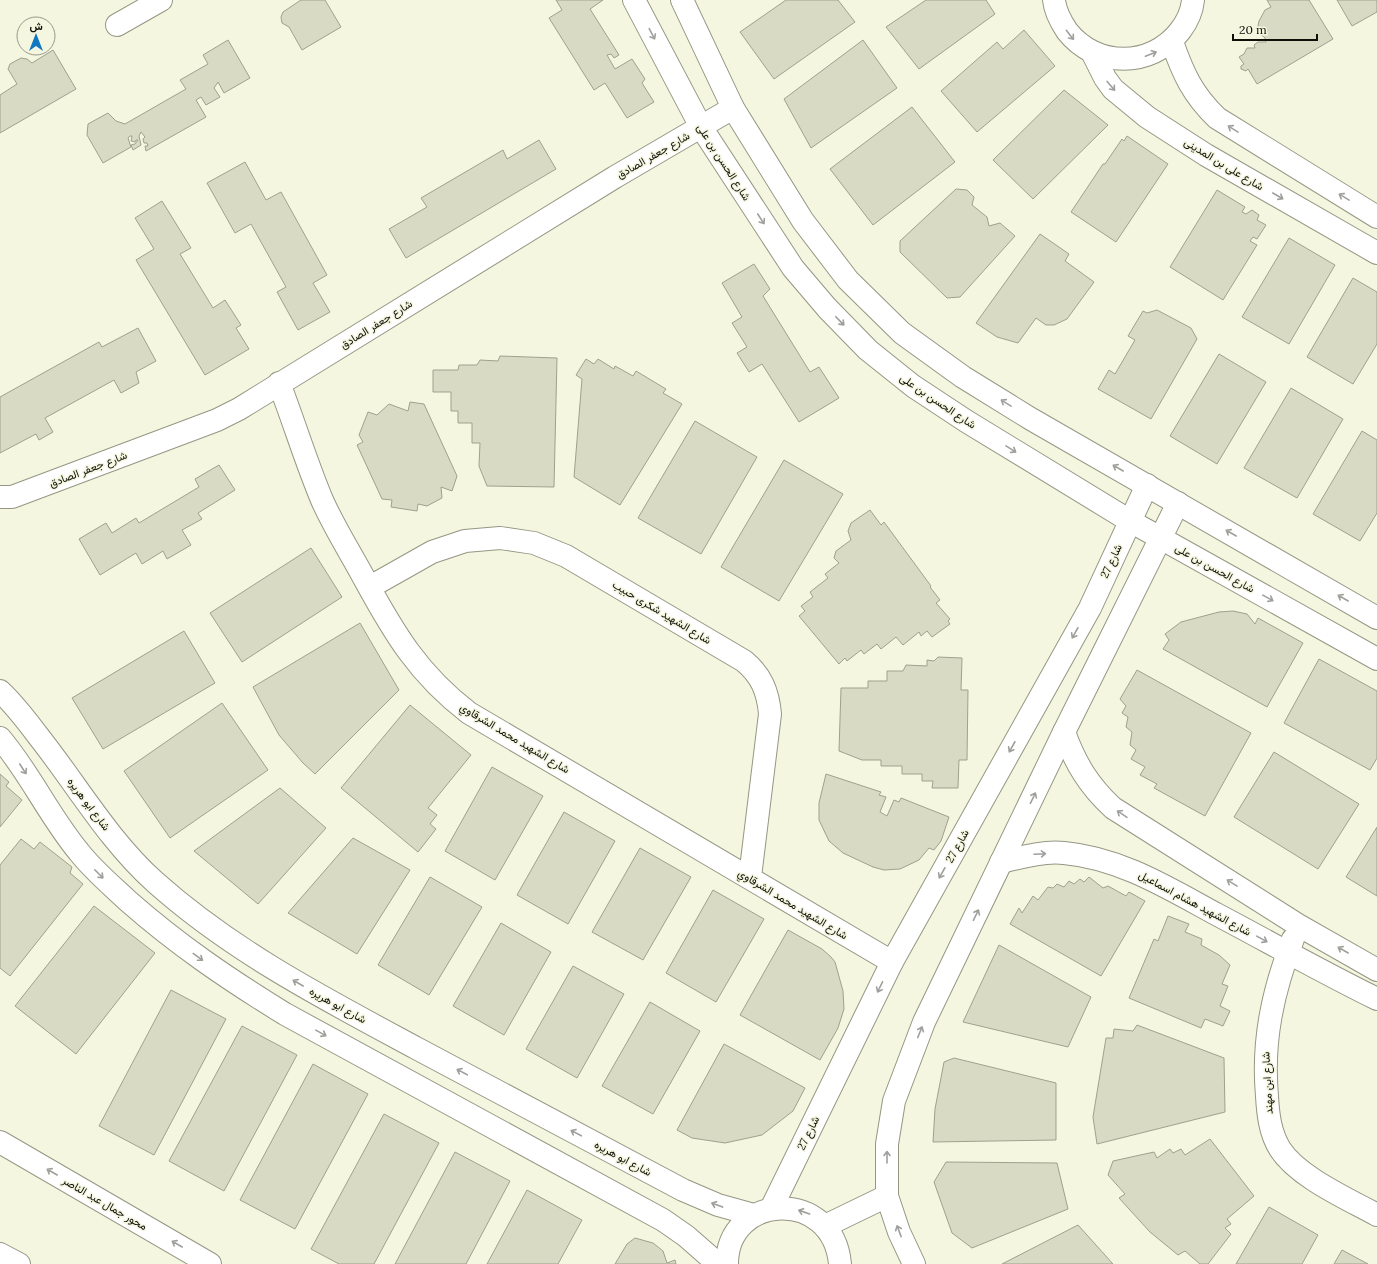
<svg xmlns="http://www.w3.org/2000/svg" width="1377" height="1264" font-family="Lora,Vazirmatn,serif">
  <style>
    .building { fill: #d8dac4; stroke: #9fa18c }
    .lines { fill: none; stroke-linecap: round; stroke-linejoin: round }
    .minor-casing { stroke: #959783; stroke-width: 24 }
    .major-casing { stroke: #959783; stroke-width: 24 }
    .minor { stroke: #fff; stroke-width: 22 }
    .major { stroke: #fff; stroke-width: 22 }
    .oneway { stroke: #9f9f9c }
    .labels { text-anchor: middle; stroke-width: 3; stroke-linejoin: round; paint-order: stroke }
    .street-label { font-size: 11px; fill: #0f0f08; stroke: #f4f6e0 }
  </style>
  <rect width="100%" height="100%" fill="#f4f6e0"/>
  <g class="building">
    <polygon points="301,0 325,0 341,27 302,50 289,27 282,23 281,17 283,12"/>
    <polygon points="556,0 603,0 590,9 619,55 614,58 611,54 607,55 615,69 632,59 645,79 642,83 654,102 627,118 605,83 594,90 549,18 562,10"/>
    <polygon points="786,0 838,0 855,22 774,79 740,32"/>
    <polygon points="926,0 986,0 995,14 919,69 886,27"/>
    <polygon points="1267,0 1309,0 1333,39 1257,84 1248,69 1246,71 1241,69 1241,66 1244,64 1239,57 1244,54 1247,48 1255,48 1254,45 1258,42 1266,42 1265,38 1257,31 1259,21 1265,10 1271,7"/>
    <polygon points="1337,0 1377,0 1377,12 1352,26"/>
    <polygon points="1024,30 1055,66 977,132 941,91 997,42 1003,49"/>
    <polygon points="228,40 250,78 224,93 218,82 214,88 220,97 206,105 201,97 196,100 206,117 146,151 145,146 148,146 147,143 144,143 143,139 145,137 141,132 139,136 141,145 133,150 131,145 135,144 138,140 136,140 135,142 131,141 132,136 130,136 128,138 131,147 103,163 87,135 88,124 108,113 116,121 125,124 186,89 180,80 208,64 203,55"/>
    <polygon points="863,40 897,88 811,148 784,99"/>
    <polygon points="53,50 76,89 0,133 0,95 17,84 8,69 10,64 21,58 27,59 32,63"/>
    <polygon points="1064,90 1108,125 1033,199 993,160"/>
    <polygon points="912,107 955,162 873,225 830,169"/>
    <polygon points="1127,136 1168,164 1116,242 1071,212 1103,164 1105,164 1122,139 1124,141"/>
    <polygon points="539,140 556,169 406,258 389,229 427,207 421,198 503,150 507,159"/>
    <polygon points="245,162 266,200 281,192 327,275 313,283 330,312 298,330 277,292 286,287 251,224 235,233 207,183"/>
    <polygon points="956,189 967,190 974,197 972,205 987,217 989,226 1000,223 1015,236 960,297 947,298 900,252 900,241"/>
    <polygon points="1217,190 1245,207 1242,212 1246,214 1252,210 1259,215 1257,220 1266,225 1257,239 1253,237 1250,241 1257,245 1223,300 1170,267"/>
    <polygon points="162,201 191,248 180,254 213,308 225,300 241,325 236,328 249,349 205,375 136,260 154,249 135,218"/>
    <polygon points="1040,234 1069,254 1065,261 1094,282 1067,319 1054,325 1046,325 1036,318 1018,343 997,337 976,323"/>
    <polygon points="1289,238 1335,265 1289,344 1242,317"/>
    <polygon points="754,264 770,289 763,296 810,372 819,367 839,398 799,422 762,364 749,372 737,353 747,347 732,323 742,317 722,283"/>
    <polygon points="1353,278 1377,292 1377,344 1353,384 1307,357"/>
    <polygon points="1157,310 1191,328 1197,339 1151,419 1098,389 1109,370 1115,374 1135,340 1128,336 1143,311 1147,313"/>
    <polygon points="138,328 156,361 136,372 139,383 121,393 114,380 45,418 53,432 39,440 36,434 0,453 0,397 99,342 102,347"/>
    <polygon points="1219,354 1266,382 1217,464 1170,436"/>
    <polygon points="500,356 557,358 554,487 487,486 479,466 480,443 472,443 472,423 458,423 458,411 451,411 451,392 433,392 433,370 458,370 459,365 477,365 480,360 498,361"/>
    <polygon points="586,359 594,364 598,359 614,369 615,366 633,376 636,371 666,389 663,393 682,404 620,505 574,477 582,379 576,375"/>
    <polygon points="1291,388 1343,419 1297,498 1244,468"/>
    <polygon points="410,402 424,404 457,476 452,491 441,487 442,498 427,506 418,504 417,511 391,507 392,500 382,499 357,445 363,442 359,435 368,412 377,415 389,404 408,411"/>
    <polygon points="695,421 757,457 701,554 638,518"/>
    <polygon points="1362,431 1377,440 1377,513 1360,541 1313,514"/>
    <polygon points="784,460 843,494 779,601 721,567"/>
    <polygon points="219,465 235,490 198,513 202,519 182,530 191,545 167,559 163,551 142,564 136,553 100,575 79,539 106,523 112,533 136,518 139,523 199,487 195,479"/>
    <polygon points="870,510 881,525 884,522 931,586 930,587 940,600 936,603 950,619 948,621 950,624 932,637 927,631 921,636 919,632 903,645 896,637 881,649 877,644 864,654 861,650 847,661 845,658 839,664 799,616 805,611 801,606 813,597 810,592 828,578 825,574 839,563 834,558 836,551 851,540 848,531 851,523"/>
    <polygon points="311,548 342,597 242,662 210,613"/>
    <polygon points="1233,611 1247,614 1255,624 1258,618 1303,643 1267,707 1163,649 1169,640 1165,634 1181,622 1219,612"/>
    <polygon points="360,623 399,690 315,774 303,763 279,735 253,687"/>
    <polygon points="184,631 215,683 103,749 72,698"/>
    <polygon points="938,657 962,658 961,690 968,690 967,760 959,760 958,788 932,788 933,781 922,781 922,774 902,774 902,766 881,766 881,760 862,760 839,751 841,688 868,688 868,681 887,681 887,671 903,671 906,665 927,666 927,660 934,661"/>
    <polygon points="1319,659 1377,691 1377,758 1370,770 1284,723"/>
    <polygon points="1137,670 1251,733 1205,816 1154,788 1157,784 1140,775 1145,767 1131,759 1136,750 1130,745 1132,732 1126,727 1128,717 1122,713 1126,706 1120,699"/>
    <polygon points="222,703 268,770 170,838 124,771"/>
    <polygon points="410,705 471,755 428,808 437,815 430,824 436,829 418,852 341,788"/>
    <polygon points="1274,752 1359,804 1318,869 1234,817"/>
    <polygon points="492,767 543,796 495,880 445,851"/>
    <polygon points="0,774 9,782 6,786 22,800 0,827"/>
    <polygon points="826,774 881,792 879,795 886,797 880,812 887,816 894,800 899,802 901,798 949,817 941,841 934,850 929,848 919,860 900,869 884,870 873,867 843,853 829,841 819,820 819,803"/>
    <polygon points="280,788 326,828 258,904 194,851"/>
    <polygon points="564,812 615,841 568,924 517,895"/>
    <polygon points="1377,827 1377,896 1346,877"/>
    <polygon points="353,838 410,870 357,954 288,913"/>
    <polygon points="21,839 34,849 40,842 72,867 70,873 83,884 10,976 0,968 0,865"/>
    <polygon points="640,848 691,877 643,960 592,932"/>
    <polygon points="430,877 482,907 429,995 378,965"/>
    <polygon points="1089,877 1103,888 1108,886 1126,896 1129,892 1145,901 1101,976 1010,924 1019,908 1022,913 1033,896 1038,900 1048,887 1053,888 1057,884 1064,887 1069,881 1074,884 1080,879 1084,882"/>
    <polygon points="713,890 764,919 716,1002 666,973"/>
    <polygon points="94,906 155,953 76,1054 15,1006"/>
    <polygon points="1168,916 1189,924 1185,932 1202,939 1201,945 1219,955 1230,965 1222,984 1228,986 1220,1006 1230,1011 1223,1026 1205,1019 1201,1028 1129,998 1154,939 1158,941"/>
    <polygon points="501,923 551,952 504,1035 453,1006"/>
    <polygon points="788,930 822,949 831,957 835,962 843,991 844,1009 838,1028 820,1060 740,1015"/>
    <polygon points="999,945 1091,997 1068,1047 963,1022"/>
    <polygon points="573,966 624,994 577,1078 526,1049"/>
    <polygon points="171,990 226,1019 154,1155 99,1126"/>
    <polygon points="650,1002 700,1031 653,1114 602,1086"/>
    <polygon points="1137,1025 1224,1058 1225,1112 1097,1144 1093,1117 1106,1038 1113,1038 1114,1029 1133,1031"/>
    <polygon points="242,1026 297,1055 224,1191 169,1161"/>
    <polygon points="724,1044 805,1088 793,1111 762,1135 725,1143 692,1138 677,1130"/>
    <polygon points="954,1058 1056,1083 1056,1140 933,1142 935,1109 944,1062"/>
    <polygon points="313,1064 368,1094 295,1229 240,1200"/>
    <polygon points="384,1114 439,1143 374,1264 339,1264 311,1249"/>
    <polygon points="1210,1139 1254,1196 1227,1219 1231,1224 1225,1228 1231,1234 1208,1264 1200,1264 1185,1251 1178,1255 1150,1232 1119,1198 1125,1194 1108,1175 1113,1161 1154,1152 1157,1158 1170,1149 1173,1153 1181,1149 1185,1155"/>
    <polygon points="455,1152 510,1181 466,1264 395,1264"/>
    <polygon points="946,1162 1057,1163 1068,1209 972,1248 952,1233 934,1182"/>
    <polygon points="527,1190 582,1220 558,1264 487,1264"/>
    <polygon points="1269,1207 1318,1235 1302,1264 1236,1264"/>
    <polygon points="1078,1225 1113,1264 1002,1264"/>
    <polygon points="635,1238 653,1243 663,1251 667,1263 675,1260 676,1264 615,1264 627,1244"/>
    <polygon points="1342,1250 1368,1264 1334,1264"/>
  </g>
  <g class="lines">
    <g class="minor-casing">
      <g id="minor">
        <polyline points="634,0 701,127 793,268 827,308 868,350 913,386 966,421 1130,521 1377,659"/>
        <polyline points="682,0 733,108 803,221 848,280 902,333 963,377 1031,419 1377,618"/>
        <path d="M 1054,0 C 1055,11 1061,22 1067,31 C 1096,68 1151,68 1180,31 C 1187,22 1192,11 1193,0"/>
        <polyline points="117,25 161,0"/>
        <path d="M 1172,42 C 1183,73 1192,94 1217,118 L 1377,217"/>
        <polyline points="1092,52 1105,78 1113,89 1147,117 1206,155 1377,253"/>
        <path d="M 279,383 C 294,422 306,462 322,500 C 334,527 350,552 364,578 C 394,633 418,674 469,713 L 892,962"/>
        <polyline points="0,497 12,497 217,420 239,409 615,177 733,108"/>
        <path d="M 370,587 L 432,552 L 465,541 L 500,538 L 534,543 L 566,556 L 744,661 C 761,675 768,691 770,714 L 750,877"/>
        <path d="M 0,691 C 15,705 27,721 39,737 C 77,785 109,841 155,882 C 232,951 325,999 416,1048 C 505,1095 594,1142 683,1190 L 718,1205 L 754,1215"/>
        <path d="M 1064,732 C 1075,763 1089,786 1113,808 L 1298,925 L 1377,970"/>
        <path d="M 0,738 C 30,773 49,816 79,852 C 93,870 111,885 128,901 C 178,945 228,979 285,1014 L 663,1220 L 686,1236 L 718,1264"/>
        <path d="M 1001,862 C 1022,857 1043,851 1064,853 C 1120,858 1168,888 1216,914 C 1269,942 1322,972 1377,999"/>
        <path d="M 1293,939 C 1273,991 1262,1040 1267,1096 C 1268,1114 1270,1133 1280,1149 C 1298,1177 1348,1199 1377,1215"/>
        <polyline points="771,1209 892,962 1090,608 1147,485"/>
        <polyline points="825,1226 887,1196"/>
        <path d="M 727,1264 C 727,1193 833,1187 840,1264"/>
        <polyline points="914,1264 899,1232 887,1196 887,1144 894,1101 924,1022 1064,732 1178,503"/>
      </g>
    </g>
    <g class="major-casing">
      <g id="major">
        <polyline points="0,1142 210,1264"/>
        <polyline points="0,1254 19,1264"/>
      </g>
    </g>
    <use href="#minor" class="minor"/>
    <use href="#major" class="major"/>
  </g>
  <defs><path id="oneway-shaft" d="M-6 0H5M1.5-3L5.5 0L1.5 3" fill="none" stroke-width="1.6" stroke-linecap="round" stroke-linejoin="round"/></defs>
  <g class="oneway">
    <use href="#oneway-shaft" transform="translate(652 34) rotate(62)"/>
    <use href="#oneway-shaft" transform="translate(1070 35) rotate(52)"/>
    <use href="#oneway-shaft" transform="translate(1151 54) rotate(-21)"/>
    <use href="#oneway-shaft" transform="translate(1111 86) rotate(50)"/>
    <use href="#oneway-shaft" transform="translate(1233 129) rotate(-148)"/>
    <use href="#oneway-shaft" transform="translate(1278 196) rotate(30)"/>
    <use href="#oneway-shaft" transform="translate(1344 197) rotate(-149)"/>
    <use href="#oneway-shaft" transform="translate(761 219) rotate(57)"/>
    <use href="#oneway-shaft" transform="translate(840 321) rotate(46)"/>
    <use href="#oneway-shaft" transform="translate(1006 403) rotate(-148)"/>
    <use href="#oneway-shaft" transform="translate(1011 449) rotate(32)"/>
    <use href="#oneway-shaft" transform="translate(1118 468) rotate(-150)"/>
    <use href="#oneway-shaft" transform="translate(1231 533) rotate(-150)"/>
    <use href="#oneway-shaft" transform="translate(1268 598) rotate(29)"/>
    <use href="#oneway-shaft" transform="translate(1343 598) rotate(-150)"/>
    <use href="#oneway-shaft" transform="translate(1075 633) rotate(119)"/>
    <use href="#oneway-shaft" transform="translate(1012 747) rotate(119)"/>
    <use href="#oneway-shaft" transform="translate(23 769) rotate(57)"/>
    <use href="#oneway-shaft" transform="translate(1033 798) rotate(-64)"/>
    <use href="#oneway-shaft" transform="translate(1122 814) rotate(-146)"/>
    <use href="#oneway-shaft" transform="translate(1040 854) rotate(-3)"/>
    <use href="#oneway-shaft" transform="translate(942 873) rotate(119)"/>
    <use href="#oneway-shaft" transform="translate(99 874) rotate(45)"/>
    <use href="#oneway-shaft" transform="translate(1232 883) rotate(-148)"/>
    <use href="#oneway-shaft" transform="translate(976 915) rotate(-64)"/>
    <use href="#oneway-shaft" transform="translate(1262 939) rotate(29)"/>
    <use href="#oneway-shaft" transform="translate(1343 950) rotate(-150)"/>
    <use href="#oneway-shaft" transform="translate(198 957) rotate(36)"/>
    <use href="#oneway-shaft" transform="translate(298 983) rotate(-150)"/>
    <use href="#oneway-shaft" transform="translate(880 987) rotate(116)"/>
    <use href="#oneway-shaft" transform="translate(920 1032) rotate(-68)"/>
    <use href="#oneway-shaft" transform="translate(321 1033) rotate(29)"/>
    <use href="#oneway-shaft" transform="translate(462 1072) rotate(-152)"/>
    <use href="#oneway-shaft" transform="translate(576 1133) rotate(-152)"/>
    <use href="#oneway-shaft" transform="translate(887 1157) rotate(-90)"/>
    <use href="#oneway-shaft" transform="translate(52 1172) rotate(-150)"/>
    <use href="#oneway-shaft" transform="translate(717 1205) rotate(-160)"/>
    <use href="#oneway-shaft" transform="translate(804 1212) rotate(-161)"/>
    <use href="#oneway-shaft" transform="translate(899 1231) rotate(-111)"/>
    <use href="#oneway-shaft" transform="translate(177 1244) rotate(-150)"/>
  </g>
  <g class="labels">
    <g class="street-label">
      <text transform="translate(653 155) rotate(-30)" y="4">شارع جعفر الصادق</text>
      <text transform="translate(724 162) rotate(57)" y="4">شارع الحسن بن على</text>
      <text transform="translate(1224 164) rotate(31)" y="4">شارع على بن المدينى</text>
      <text transform="translate(376 324) rotate(-32)" y="4">شارع جعفر الصادق</text>
      <text transform="translate(938 401) rotate(34)" y="4">شارع الحسن بن على</text>
      <text transform="translate(88 469) rotate(-21)" y="4">شارع جعفر الصادق</text>
      <text transform="translate(1111 561) rotate(-65)" y="4">شارع 27</text>
      <text transform="translate(1215 568) rotate(29)" y="4">شارع الحسن بن على</text>
      <text transform="translate(662 612) rotate(31)" y="4">شارع الشهيد شكرى حبيب</text>
      <text transform="translate(515 738) rotate(31)" y="4">شارع الشهيد محمد الشرقاوي</text>
      <text transform="translate(89 804) rotate(53)" y="4">شارع ابو هريره</text>
      <text transform="translate(957 846) rotate(-61)" y="4">شارع 27</text>
      <text transform="translate(1195 903) rotate(28)" y="4">شارع الشهيد هشام اسماعيل</text>
      <text transform="translate(793 904) rotate(31)" y="4">شارع الشهيد محمد الشرقاوي</text>
      <text transform="translate(338 1005) rotate(29)" y="4">شارع ابو هريره</text>
      <text transform="translate(1267 1083) rotate(-93)" y="4">شارع ابن مهند</text>
      <text transform="translate(808 1133) rotate(-64)" y="4">شارع 27</text>
      <text transform="translate(623 1158) rotate(28)" y="4">شارع ابو هريره</text>
      <text transform="translate(105 1203) rotate(30)" y="4">محور جمال عبد الناصر</text>
    </g>
  </g>
  <g transform="translate(36 36)"><circle r="19" fill="#f4f6e0" stroke="#989a8a"/>
  <path d="M0-3L7 15L0 10L-7 15Z" fill="#1077c2"/>
  <text y="-6" font-size="11" font-weight="bold" text-anchor="middle" fill="#0f0f08">ش</text>
  </g>
  <path d="M1233 34v6h84v-6" fill="none" stroke="#0f0f08" stroke-width="2"/>
  <text x="1239" y="34" font-size="12" fill="#0f0f08" stroke="#f4f6e0" stroke-width="3" paint-order="stroke">20 m</text>
</svg>
